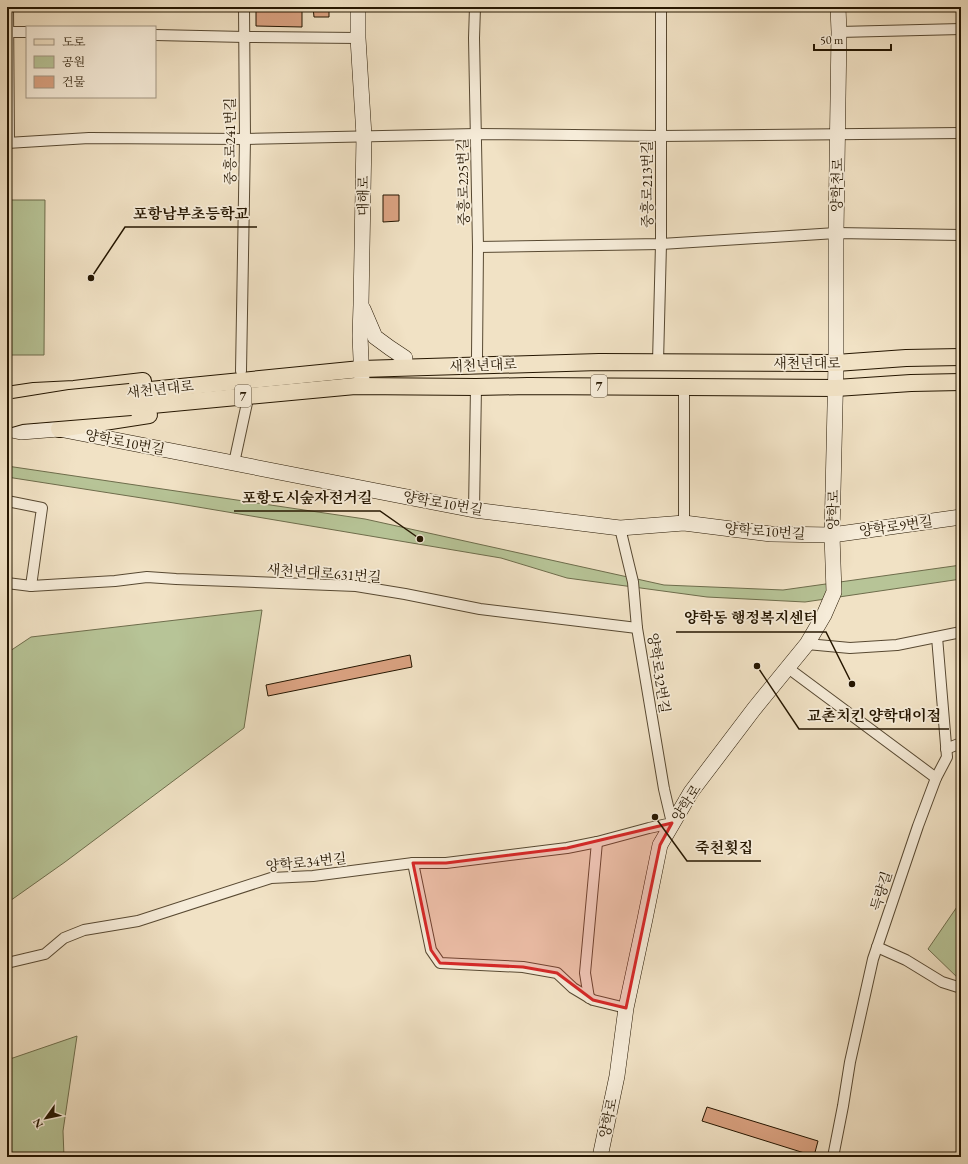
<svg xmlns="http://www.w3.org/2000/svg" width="968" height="1164" font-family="'EB Garamond','Noto Serif KR',serif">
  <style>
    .green { fill: #b7c497; stroke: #6e6d4c }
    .building { fill: #d9a180; stroke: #251601 }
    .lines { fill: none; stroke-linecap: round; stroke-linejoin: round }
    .street-casing { stroke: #584932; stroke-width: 12 }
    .secondary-casing { stroke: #251601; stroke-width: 16 }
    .primary-casing { stroke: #251601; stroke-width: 18 }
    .street { stroke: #f6ecd9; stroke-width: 10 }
    .secondary { stroke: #f6ecd9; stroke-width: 15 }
    .primary { stroke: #f1e2c5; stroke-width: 16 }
    .primary-bridge-casing { stroke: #251601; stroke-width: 18; stroke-linecap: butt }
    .primary-bridge { stroke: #f1e2c5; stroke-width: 16 }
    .marked { fill: #d62828; fill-opacity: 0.2; stroke: #d62828; stroke-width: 3; stroke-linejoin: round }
    .labels { text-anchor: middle; stroke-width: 3.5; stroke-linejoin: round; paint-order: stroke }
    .shield { fill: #f6ecd9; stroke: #645642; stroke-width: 1 }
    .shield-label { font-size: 13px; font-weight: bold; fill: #251601 }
    .street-label { font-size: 14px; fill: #251601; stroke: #f6ecd9 }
    .leader { fill: none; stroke: #251601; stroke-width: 1.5 }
    .callout-dot { fill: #251601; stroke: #f6ecd9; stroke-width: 1.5 }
    .callout-label { font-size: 15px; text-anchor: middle; font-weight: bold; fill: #251601; stroke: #f6ecd9; stroke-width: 3.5; stroke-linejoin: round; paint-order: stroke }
  </style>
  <rect width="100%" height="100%" fill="#f1e2c5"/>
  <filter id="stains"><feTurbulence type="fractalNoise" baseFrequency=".005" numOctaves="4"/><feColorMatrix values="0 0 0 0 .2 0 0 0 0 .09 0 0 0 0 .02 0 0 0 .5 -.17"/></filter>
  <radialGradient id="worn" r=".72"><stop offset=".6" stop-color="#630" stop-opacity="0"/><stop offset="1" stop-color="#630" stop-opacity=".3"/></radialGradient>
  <g class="green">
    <polygon points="7,200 45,200 44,355 7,355"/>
    <polygon points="7,466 365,519 664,585 783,590 961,565 961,579 805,602 707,597 567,578 501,558 174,503 7,477"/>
    <polygon points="262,610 244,728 65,862 7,903 7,653 31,637"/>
    <polygon points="961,901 961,981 928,949"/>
    <polygon points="77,1036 63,1131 64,1157 7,1157 7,1060"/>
  </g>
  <g class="building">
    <polygon points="256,7 302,7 302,27 256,26"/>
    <polygon points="313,7 329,7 329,17 314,17"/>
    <polygon points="383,195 399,195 399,221 383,222"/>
    <polygon points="410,655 412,667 268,696 266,685"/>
    <polygon points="707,1107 818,1141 814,1156 702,1121"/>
  </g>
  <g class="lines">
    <g class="street-casing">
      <g id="street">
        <polyline points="8,7 9,143"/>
        <polyline points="475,7 474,38 478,247 477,357"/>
        <polyline points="7,32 27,32"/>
        <polyline points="839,32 961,29"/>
        <polyline points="155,35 245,37 358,38"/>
        <polyline points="7,143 89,138 245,139 476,134 661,136 961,133"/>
        <polyline points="478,247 661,244 836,233 961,235"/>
        <polyline points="658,362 661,244 661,7"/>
        <polyline points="241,371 245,139 244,7"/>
        <polyline points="684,387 684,523"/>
        <polyline points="234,463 247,403"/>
        <polyline points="7,501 42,508 31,586"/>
        <polyline points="474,510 476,387"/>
        <polyline points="7,583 31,586 115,581 147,577 176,579 356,586 405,594 480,609 637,628"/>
        <polyline points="807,644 850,648 897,645 961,632"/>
        <polyline points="788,668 936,778"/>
        <polyline points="946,749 961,743"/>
        <polyline points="413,863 431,950 440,963 523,967 557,973 573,988 593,1000 626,1008"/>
        <polyline points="877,947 906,960 942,982 961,988"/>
        <polyline points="7,963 45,954 64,938 84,930 138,921 271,878 313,876 413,863 446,863 567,848 597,842 649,828 672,823 664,789 637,628 633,582 620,528"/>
        <polyline points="589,998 585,973 597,842"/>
        <polyline points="833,1157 843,1106 850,1062 873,959 918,826 936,778 947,757 937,637"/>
      </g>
    </g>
    <g class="secondary-casing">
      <g id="secondary">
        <polyline points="358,7 358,38 364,136 361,305 360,336 362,382"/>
        <polyline points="363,309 375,337 390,348 405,358"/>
        <polyline points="7,429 21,432 59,429 474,510 620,528 684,523 771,534 832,535 961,517"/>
        <polyline points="600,1157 617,1076 626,1008 645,919 660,845 691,792 754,709 807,644 824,615 834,592 832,535 836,363 836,233 839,32 838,7"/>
      </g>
    </g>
    <g class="primary-casing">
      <g id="primary">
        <polyline points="130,392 361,369 599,362 836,363 906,358 961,357"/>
        <polyline points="7,395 34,391 74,389 143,381"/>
        <polyline points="131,407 355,386 476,387 528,386 836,388 911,383 961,382"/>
        <polyline points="59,429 149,415"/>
      </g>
    </g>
    <use href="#street" class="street"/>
    <use href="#secondary" class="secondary"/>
    <use href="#primary" class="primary"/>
    <g class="primary-bridge-casing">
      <g id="primary-bridge">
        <polyline points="14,407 70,398 130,392"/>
        <polyline points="7,420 21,416 131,407"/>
      </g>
    </g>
    <use href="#primary-bridge" class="primary-bridge"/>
  </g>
  <path class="marked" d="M 672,823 L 660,845 L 626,1008 L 593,1000 L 557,973 L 523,967 L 440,963 L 431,950 L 413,863 L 446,863 L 567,848 Z"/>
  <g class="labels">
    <g class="shield">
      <rect x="591" y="375" width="16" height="22" rx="3"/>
      <rect x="235" y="385" width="16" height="22" rx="3"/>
    </g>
    <g class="shield-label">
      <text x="599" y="391">7</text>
      <text x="243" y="401">7</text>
    </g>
    <g class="street-label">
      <text transform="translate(230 141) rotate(-90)" y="5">중흥로241번길</text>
      <text transform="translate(463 182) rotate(-91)" y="5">중흥로225번길</text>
      <text transform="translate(647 184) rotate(-90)" y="5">중흥로213번길</text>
      <text transform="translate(837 185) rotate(-89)" y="5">양학천로</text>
      <text transform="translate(363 196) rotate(-89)" y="5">대해로</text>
      <text x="807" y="368">새천년대로</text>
      <text transform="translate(483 365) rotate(-2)" y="5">새천년대로</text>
      <text transform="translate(160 389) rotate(-6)" y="5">새천년대로</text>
      <text transform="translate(125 442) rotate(11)" y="5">양학로10번길</text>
      <text transform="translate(443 503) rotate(10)" y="5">양학로10번길</text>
      <text transform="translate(833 510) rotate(-89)" y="5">양학로</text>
      <text transform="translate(896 526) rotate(-8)" y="5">양학로9번길</text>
      <text transform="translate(765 531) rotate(4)" y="5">양학로10번길</text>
      <text transform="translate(324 573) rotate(4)" y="5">새천년대로631번길</text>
      <text transform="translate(659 673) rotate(81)" y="5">양학로32번길</text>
      <text transform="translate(686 803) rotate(-57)" y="5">양학로</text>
      <text transform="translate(306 862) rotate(-6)" y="5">양학로34번길</text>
      <text transform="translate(881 891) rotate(-72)" y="5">득량길</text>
      <text transform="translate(608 1118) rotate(-78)" y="5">양학로</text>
    </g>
  </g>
  <path class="leader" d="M91 278L125 227H257M420 539L380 511H234M852 684L826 632H676M757 666L799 729H949M655 817L687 861H761"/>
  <g class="callout-dot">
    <circle cx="91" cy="278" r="4"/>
    <circle cx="420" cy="539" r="4"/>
    <circle cx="852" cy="684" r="4"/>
    <circle cx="757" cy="666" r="4"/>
    <circle cx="655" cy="817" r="4"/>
  </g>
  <g class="callout-label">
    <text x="191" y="219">포항남부초등학교</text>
    <text x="307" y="503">포항도시숲자전거길</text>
    <text x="751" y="623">양학동 행정복지센터</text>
    <text x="874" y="721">교촌치킨 양학대이점</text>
    <text x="724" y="853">죽천횟집</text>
  </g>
  <rect width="968" height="1164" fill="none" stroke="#f1e2c5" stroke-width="24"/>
  <rect x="8" y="8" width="952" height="1148" fill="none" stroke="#251601" stroke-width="2"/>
  <rect x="12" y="12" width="944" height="1140" fill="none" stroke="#251601"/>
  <rect x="26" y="26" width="130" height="72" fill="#f6ecd9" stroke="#a29683"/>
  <rect x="34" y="39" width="20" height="6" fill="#f1e2c5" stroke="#a29683"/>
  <text x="62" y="46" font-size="12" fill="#251601">도로</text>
  <rect x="34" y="56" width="20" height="12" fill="#b7c497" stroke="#a29683"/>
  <text x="62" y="66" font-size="12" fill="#251601">공원</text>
  <rect x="34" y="76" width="20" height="12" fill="#d9a180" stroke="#a29683"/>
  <text x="62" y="86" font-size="12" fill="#251601">건물</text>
  <g transform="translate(46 1118) rotate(237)" stroke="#f6ecd9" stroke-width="3" paint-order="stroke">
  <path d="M0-3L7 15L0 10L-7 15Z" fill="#251601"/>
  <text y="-6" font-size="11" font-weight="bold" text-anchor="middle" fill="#251601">N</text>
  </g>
  <path d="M814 44v6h77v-6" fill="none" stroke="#251601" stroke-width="2"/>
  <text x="820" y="44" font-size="12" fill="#251601" stroke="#f6ecd9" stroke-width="3" paint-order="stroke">50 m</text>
  <rect width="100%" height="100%" filter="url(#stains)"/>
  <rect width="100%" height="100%" fill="url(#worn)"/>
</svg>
